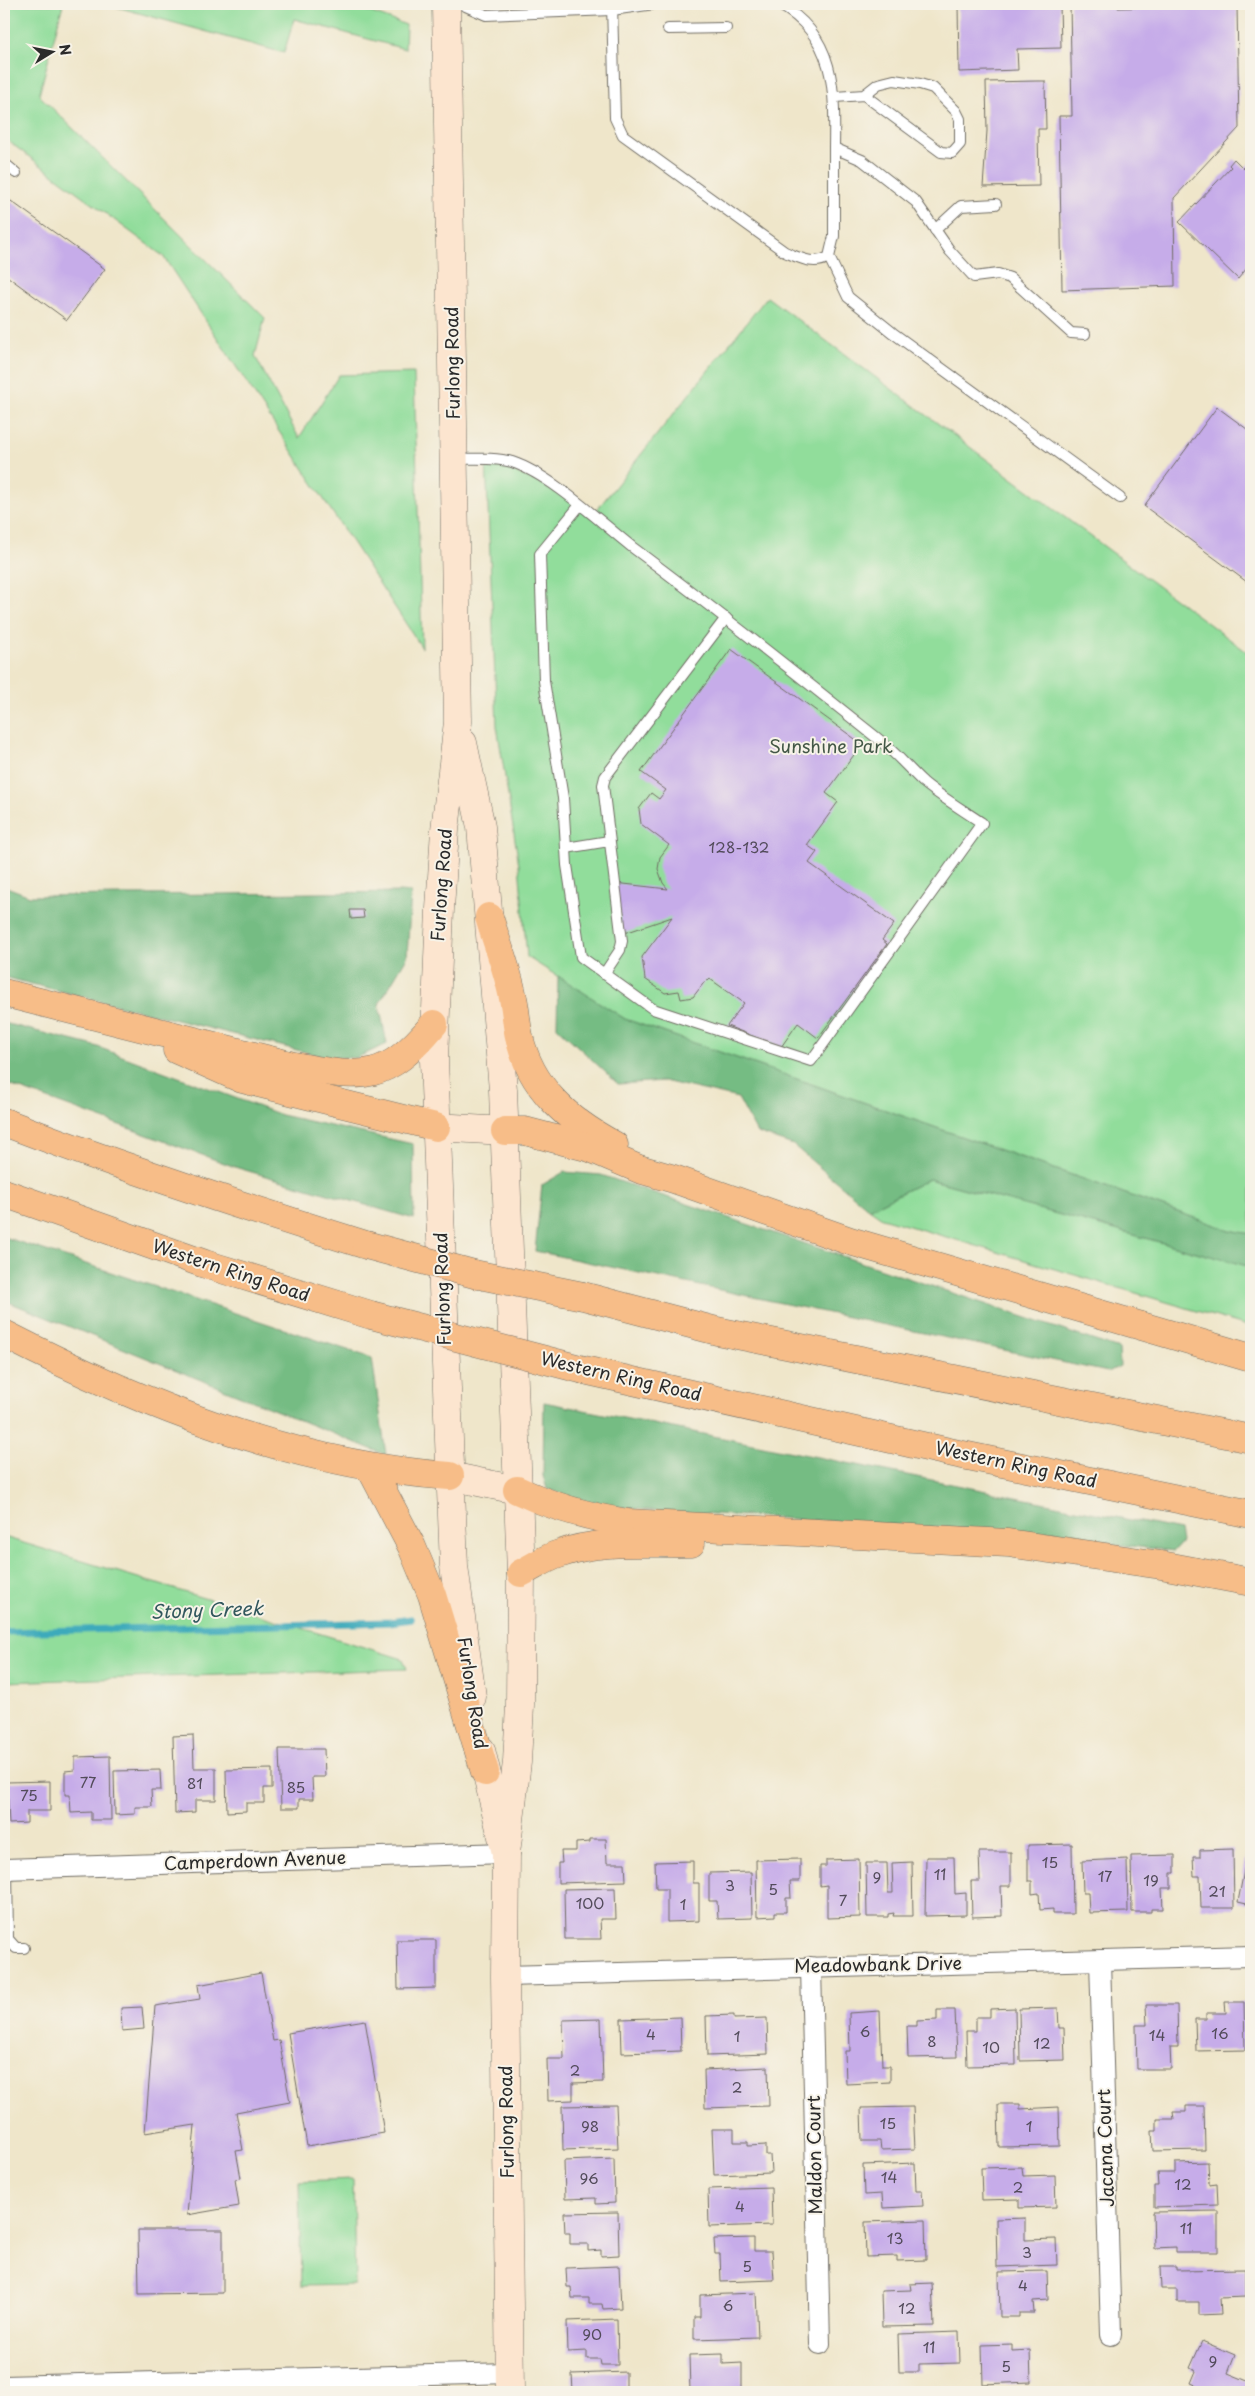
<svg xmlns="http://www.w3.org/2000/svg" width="1255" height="2396" font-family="'Playpen Sans',sans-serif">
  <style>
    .green { fill: #91dd9b; stroke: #5e8463 }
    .forest { fill: #74bc83; stroke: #507457 }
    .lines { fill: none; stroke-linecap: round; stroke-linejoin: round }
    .stream { stroke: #3caabb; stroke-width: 7 }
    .building { fill: #c6ace9 }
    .lane-casing { stroke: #706c63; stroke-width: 12 }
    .street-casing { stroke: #706c63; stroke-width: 22 }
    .secondary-casing { stroke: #706c63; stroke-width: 29 }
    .highway-casing { stroke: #706c63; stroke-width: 29 }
    .lane { stroke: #fff; stroke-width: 10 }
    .street { stroke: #fff; stroke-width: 20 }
    .secondary { stroke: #fce5cf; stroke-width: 28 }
    .highway { stroke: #f7bd88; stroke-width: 28 }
    .highway-bridge-casing { stroke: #706c63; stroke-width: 29; stroke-linecap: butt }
    .highway-bridge { stroke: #f7bd88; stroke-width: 28 }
    .labels { text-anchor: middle; stroke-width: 4; stroke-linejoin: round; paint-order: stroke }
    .number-label { font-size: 15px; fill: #524b5a }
    .street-label { font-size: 18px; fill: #2b2b2b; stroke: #f7f3e8 }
    .park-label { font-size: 18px; fill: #445847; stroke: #f7f3e8 }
    .water-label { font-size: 19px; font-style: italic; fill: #31575d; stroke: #f7f3e8 }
  </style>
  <rect width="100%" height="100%" fill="#f7f3e8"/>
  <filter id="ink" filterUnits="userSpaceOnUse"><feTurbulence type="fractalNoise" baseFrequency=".02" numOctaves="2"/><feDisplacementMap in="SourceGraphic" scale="10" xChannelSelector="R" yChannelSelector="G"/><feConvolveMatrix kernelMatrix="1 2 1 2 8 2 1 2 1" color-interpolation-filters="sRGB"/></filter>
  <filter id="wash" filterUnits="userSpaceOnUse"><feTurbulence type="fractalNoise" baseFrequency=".0096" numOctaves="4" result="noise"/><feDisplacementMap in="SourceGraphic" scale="20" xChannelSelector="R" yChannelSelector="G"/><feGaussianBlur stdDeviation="1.12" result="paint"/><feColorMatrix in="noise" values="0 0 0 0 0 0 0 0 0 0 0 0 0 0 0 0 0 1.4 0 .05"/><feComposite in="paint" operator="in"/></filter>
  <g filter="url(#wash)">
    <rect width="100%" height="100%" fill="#efe6ca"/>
    <g class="green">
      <polygon points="4,4 63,4 39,95 265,318 255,356 299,438 339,375 414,373 422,648 163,256 4,138"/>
      <polygon points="106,4 348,4 406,25 405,49 294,19 284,53"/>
      <polygon points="767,297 1251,655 1251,1234 1229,1230 625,1019 527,957 519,865 497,726 486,460 565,493 591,517"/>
      <polygon points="929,1179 1251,1267 1251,1327 882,1218 869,1209"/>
      <polygon points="4,1537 403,1659 407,1669 4,1682"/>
      <polygon points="353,2179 355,2285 301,2286 299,2181"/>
    </g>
    <g class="forest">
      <polygon points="4,886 30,896 411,892 407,957 379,1004 387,1044 356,1058 325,1057 4,977"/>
      <polygon points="558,976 625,1019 1229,1230 1251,1234 1251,1267 929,1179 869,1209 793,1145 757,1133 738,1098 664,1081 618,1084 557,1027"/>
      <polygon points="4,1023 95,1046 281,1115 413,1144 414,1219 238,1168 4,1083"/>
      <polygon points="564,1172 601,1175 1119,1349 1120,1366 1108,1372 535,1251 542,1185"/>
      <polygon points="4,1237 372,1358 386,1455 11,1303 4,1299"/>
      <polygon points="544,1402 1180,1530 1182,1542 1174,1551 1009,1532 632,1509 578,1499 547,1489 543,1476"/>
    </g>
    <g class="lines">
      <polyline class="stream" points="4,1632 390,1622 411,1619"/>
    </g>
    <g id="blocks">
      <g class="building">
        <polygon points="958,4 1060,4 1061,48 1017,49 1018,70 959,72"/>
        <polygon points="1070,4 1118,4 1118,8 1237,5 1239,128 1174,198 1175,286 1062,290 1059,116 1072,116"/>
        <polygon points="1037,81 1045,81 1046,129 1038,129 1039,186 983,187 987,131 986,82"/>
        <polygon points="1234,159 1244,169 1251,162 1251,272 1247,268 1238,279 1179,222 1231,167 1229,165"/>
        <polygon points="4,196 105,269 67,320 4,274"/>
        <polygon points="1217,407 1251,432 1251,585 1144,506"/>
        <polygon points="731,649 862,744 826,793 838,802 807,845 817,852 809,863 894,924 882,940 887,944 818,1038 798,1023 781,1047 727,1026 744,1003 710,979 708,981 706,980 693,997 681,999 679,991 665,993 645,979 642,957 672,917 622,934 615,883 668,889 663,883 658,869 660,857 669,845 641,824 639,809 651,793 659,799 666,790 641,772"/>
        <polygon points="350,910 363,910 364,918 351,919"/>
        <polygon points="193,1735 194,1768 216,1768 216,1800 195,1800 195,1812 175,1813 173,1736"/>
        <polygon points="279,1749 324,1749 325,1777 312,1777 313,1799 299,1799 299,1808 281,1808"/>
        <polygon points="110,1756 111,1820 91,1820 91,1812 71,1813 70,1795 65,1795 65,1771 75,1770 75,1757"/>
        <polygon points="272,1769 272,1788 264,1788 264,1803 246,1803 246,1811 227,1812 226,1770"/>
        <polygon points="160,1770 161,1790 151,1790 152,1807 135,1807 135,1814 115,1815 114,1771"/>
        <polygon points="50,1781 50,1811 27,1811 27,1823 9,1824 7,1782"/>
        <polygon points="590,1839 606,1839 607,1863 625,1863 626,1881 558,1883 558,1863 562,1863 561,1851 576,1851 576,1843 590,1842"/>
        <polygon points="1072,1844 1073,1914 1053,1914 1053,1909 1040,1910 1039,1893 1032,1894 1032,1881 1028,1881 1028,1845"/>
        <polygon points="1249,1844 1251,1845 1251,1905 1238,1902"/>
        <polygon points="1233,1849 1234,1908 1201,1908 1200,1876 1194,1876 1193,1857 1200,1857 1200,1850"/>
        <polygon points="979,1852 1011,1852 1011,1886 1001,1886 1002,1916 972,1917 971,1881 980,1881"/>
        <polygon points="1175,1855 1175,1873 1171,1873 1171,1888 1162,1888 1163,1909 1151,1909 1151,1912 1132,1912 1131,1856"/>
        <polygon points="926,1857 954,1857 955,1894 966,1893 966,1915 925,1916"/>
        <polygon points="800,1859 800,1881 790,1881 791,1898 786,1898 786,1912 775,1912 775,1916 757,1917 756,1860"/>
        <polygon points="859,1859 860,1917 827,1918 827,1885 820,1886 820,1866 826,1866 826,1860"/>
        <polygon points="1127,1859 1128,1912 1089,1913 1088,1893 1083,1893 1082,1861"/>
        <polygon points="693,1861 693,1883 699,1883 699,1921 667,1922 667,1889 656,1889 655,1862"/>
        <polygon points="912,1862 913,1916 893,1916 894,1913 888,1914 888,1917 867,1917 866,1863 887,1863 888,1893 893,1893 892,1863"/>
        <polygon points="751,1872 752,1918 718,1919 717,1901 709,1901 709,1873"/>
        <polygon points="615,1888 616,1919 600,1919 601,1939 565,1939 564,1889"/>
        <polygon points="397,1940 436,1940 436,1988 398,1989"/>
        <polygon points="261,1973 273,2041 279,2040 290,2102 236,2112 243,2150 236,2151 241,2178 235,2179 239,2206 187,2215 195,2125 145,2133 155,2006 200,1999 198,1985"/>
        <polygon points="1225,2002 1244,2002 1245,2050 1196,2051 1195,2019 1206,2019 1206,2013 1226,2013"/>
        <polygon points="1146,2005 1177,2005 1178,2047 1170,2047 1171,2069 1137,2069 1136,2025 1147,2025"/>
        <polygon points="142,2007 144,2029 122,2031 121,2008"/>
        <polygon points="1015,2008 1016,2065 967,2066 966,2031 976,2031 976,2017 990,2017 990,2009"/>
        <polygon points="1058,2008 1059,2028 1064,2028 1065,2060 1020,2061 1019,2009"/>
        <polygon points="937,2010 955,2010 957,2057 908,2058 907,2026 917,2026 917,2021 937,2020"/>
        <polygon points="880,2011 882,2066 890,2066 890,2082 846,2084 845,2051 850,2051 849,2013"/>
        <polygon points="734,2015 734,2019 767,2018 768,2054 707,2056 706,2016"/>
        <polygon points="680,2017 681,2051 622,2053 621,2019"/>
        <polygon points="601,2019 603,2082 573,2083 573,2100 548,2101 547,2059 564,2059 563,2020"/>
        <polygon points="365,2020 384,2133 307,2146 288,2033"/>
        <polygon points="768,2067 769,2106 705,2108 704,2070"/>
        <polygon points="998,2104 1020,2104 1020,2109 1059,2107 1060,2146 999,2147"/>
        <polygon points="616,2105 618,2148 563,2150 562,2106"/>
        <polygon points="1186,2106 1204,2106 1205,2150 1153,2151 1152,2131 1157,2131 1157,2119 1174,2119 1173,2112 1186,2112"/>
        <polygon points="913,2107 915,2149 881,2150 880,2141 862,2141 861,2108"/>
        <polygon points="712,2129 734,2129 734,2142 748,2142 748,2146 766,2145 766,2155 770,2155 771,2173 714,2175"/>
        <polygon points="614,2159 615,2203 596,2204 596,2198 565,2199 564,2161"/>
        <polygon points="1208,2162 1209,2185 1217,2184 1218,2205 1154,2207 1154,2186 1158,2186 1157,2173 1175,2173 1175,2163"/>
        <polygon points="915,2163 916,2191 922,2191 923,2206 883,2208 882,2194 864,2195 863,2165"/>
        <polygon points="1022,2167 1023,2176 1055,2175 1056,2207 1019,2208 1019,2199 982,2200 981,2168"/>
        <polygon points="771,2187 772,2225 709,2227 708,2189"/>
        <polygon points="1218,2211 1218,2252 1176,2252 1176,2247 1154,2248 1153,2212"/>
        <polygon points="618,2212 619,2255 601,2256 601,2250 588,2251 588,2244 570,2244 570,2233 565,2233 564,2213"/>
        <polygon points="1025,2218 1025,2240 1056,2239 1057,2265 997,2267 996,2219"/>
        <polygon points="925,2220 926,2260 897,2261 897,2256 866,2257 865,2222"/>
        <polygon points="138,2230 223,2230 223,2293 139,2294"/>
        <polygon points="754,2238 754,2251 772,2251 774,2280 721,2282 720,2254 715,2254 714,2239"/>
        <polygon points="619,2266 621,2308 603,2309 602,2304 589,2304 589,2298 572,2298 571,2287 567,2287 566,2268"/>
        <polygon points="1160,2267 1176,2267 1176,2270 1245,2269 1245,2297 1220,2298 1221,2314 1199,2315 1199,2302 1177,2302 1177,2289 1161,2289"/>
        <polygon points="1047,2271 1048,2300 1033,2301 1034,2313 1019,2313 1019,2317 1000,2317 999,2272"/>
        <polygon points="932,2283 934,2326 882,2327 881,2291 911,2290 910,2284"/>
        <polygon points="756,2293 758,2337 694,2339 694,2317 700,2317 700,2295"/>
        <polygon points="617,2319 618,2365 601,2365 600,2359 587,2359 587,2351 568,2352 567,2321"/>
        <polygon points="959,2332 960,2363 919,2364 919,2372 899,2372 898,2334"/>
        <polygon points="1202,2341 1235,2355 1228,2373 1250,2382 1245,2392 1213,2392 1191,2383 1196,2371 1190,2368"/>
        <polygon points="1012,2344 1012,2351 1030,2350 1031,2382 983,2384 982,2345"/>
        <polygon points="723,2354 723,2364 742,2363 742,2392 690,2392 689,2355"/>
        <polygon points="626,2372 626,2392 573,2392 572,2374"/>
      </g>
    </g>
  </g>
  <g filter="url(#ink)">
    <use href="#blocks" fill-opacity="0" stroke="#706c63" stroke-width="1"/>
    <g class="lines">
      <g class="lane-casing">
        <g id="lane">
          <polyline points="461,4 486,15 612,10 654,4"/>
          <path d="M 612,4 L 615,118 L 623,135 L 785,252 C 800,258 814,266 829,257 L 834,236 C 834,206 834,177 834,148 C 835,91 836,35 778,4"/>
          <polyline points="668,29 726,28"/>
          <polyline points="835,97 864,95 878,84 894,80 920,84 933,88 956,111 960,119 960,144 952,153 941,152 864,95"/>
          <polyline points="834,148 862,160 916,202 950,251 974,277 998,274 1010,278 1071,333 1085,334"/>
          <polyline points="4,163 16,173"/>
          <polyline points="935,230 961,206 996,204"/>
          <polyline points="829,257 848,297 893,333 1120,498"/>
          <path d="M 455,459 C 473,459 495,457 512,462 C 551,475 599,521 632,547 C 715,609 796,673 877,738 C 894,751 907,767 923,782 C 941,797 963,810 982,823 L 811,1061 L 653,1009 L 581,957 L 567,865 L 563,798 L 544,681 L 540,554 L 580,505"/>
          <polyline points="566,848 609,841"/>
          <polyline points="604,974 620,950 622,941 603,785 605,777 726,618"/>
          <polyline points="7,1869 8,1939 16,1948 24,1948"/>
        </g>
      </g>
      <g class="street-casing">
        <g id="street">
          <polyline points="4,1869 506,1853"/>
          <polyline points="1100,1960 1111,2335"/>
          <polyline points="811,1967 820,2344"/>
          <polyline points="505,1976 1251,1956"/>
          <polyline points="4,2386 510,2373"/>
        </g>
      </g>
      <g class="secondary-casing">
        <g id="secondary">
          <polyline points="446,4 458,722 445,830 440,909 434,1060 454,1566 472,1697"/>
          <polyline points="463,743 481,827 503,1090 521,1573 520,1705 517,1762 506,1853 505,1976 510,2392"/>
          <polyline points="436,1127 505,1131"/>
          <polyline points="450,1476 517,1490"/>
          <polyline points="481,1750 506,1853"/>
        </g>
      </g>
      <g class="highway-casing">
        <g id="highway">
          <path d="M 489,917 C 497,944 508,971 513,998 C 516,1011 516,1024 519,1036 C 530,1088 569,1121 614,1145"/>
          <path d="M 4,993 L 294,1066 C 364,1079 385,1082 434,1024"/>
          <polyline points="177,1050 242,1079 436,1127"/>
          <path d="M 4,1122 C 123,1168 244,1207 366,1245"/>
          <polyline points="505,1131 525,1131 590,1148 639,1169 674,1179 850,1241 1251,1358"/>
          <polyline points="4,1193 205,1264 371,1315"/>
          <polyline points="583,1296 717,1331 1251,1439"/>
          <path d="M 4,1334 C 142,1405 294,1465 450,1476"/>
          <polyline points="584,1370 958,1454 1251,1514"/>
          <polyline points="370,1467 412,1547 432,1595 485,1772"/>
          <path d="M 517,1490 C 553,1507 589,1517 628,1523 L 1008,1543 L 1161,1565 L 1251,1582"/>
          <path d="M 521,1573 C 533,1567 546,1558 559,1554 C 600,1539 648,1544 691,1543"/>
        </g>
      </g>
      <use href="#lane" class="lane"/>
      <use href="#street" class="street"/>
      <use href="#secondary" class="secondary"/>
      <use href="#highway" class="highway"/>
      <g class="highway-bridge-casing">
        <g id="highway-bridge">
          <polyline points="366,1245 474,1274 583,1296"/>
          <polyline points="371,1315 584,1370"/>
        </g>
      </g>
      <use href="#highway-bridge" class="highway-bridge"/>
    </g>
  </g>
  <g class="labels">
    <g class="number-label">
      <text x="739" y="853">128-132</text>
      <text x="88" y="1788">77</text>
      <text x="195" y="1789">81</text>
      <text x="296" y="1793">85</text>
      <text x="29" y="1801">75</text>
      <text x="1050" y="1868">15</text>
      <text x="940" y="1880">11</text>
      <text x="1105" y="1882">17</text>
      <text x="877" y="1883">9</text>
      <text x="1151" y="1886">19</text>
      <text x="730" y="1891">3</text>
      <text x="773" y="1895">5</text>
      <text x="1217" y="1897">21</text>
      <text x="843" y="1906">7</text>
      <text x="590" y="1909">100</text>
      <text x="683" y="1910">1</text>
      <text x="865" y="2037">6</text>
      <text x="1220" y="2039">16</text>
      <text x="651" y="2040">4</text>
      <text x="1157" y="2041">14</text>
      <text x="737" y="2042">1</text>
      <text x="932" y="2047">8</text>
      <text x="1042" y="2049">12</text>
      <text x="991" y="2053">10</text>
      <text x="575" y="2076">2</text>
      <text x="737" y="2093">2</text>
      <text x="888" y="2129">15</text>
      <text x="590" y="2132">98</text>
      <text x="1029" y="2132">1</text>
      <text x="889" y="2183">14</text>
      <text x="589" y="2184">96</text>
      <text x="1183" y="2190">12</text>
      <text x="1018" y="2193">2</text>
      <text x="740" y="2212">4</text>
      <text x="1186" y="2234">11</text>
      <text x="895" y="2244">13</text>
      <text x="1027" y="2258">3</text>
      <text x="747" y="2272">5</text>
      <text x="1023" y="2291">4</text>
      <text x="728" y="2311">6</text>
      <text x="907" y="2314">12</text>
      <text x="592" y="2340">90</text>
      <text x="929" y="2353">11</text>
      <text x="1213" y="2367">9</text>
      <text x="1006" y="2372">5</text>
    </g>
    <g class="street-label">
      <text transform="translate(453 363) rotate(-91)" y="6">Furlong Road</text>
      <text transform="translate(442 885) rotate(-86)" y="6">Furlong Road</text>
      <text transform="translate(231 1271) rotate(18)" y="6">Western Ring Road</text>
      <text transform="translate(443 1289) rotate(-92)" y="6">Furlong Road</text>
      <text transform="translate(621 1377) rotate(13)" y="6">Western Ring Road</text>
      <text transform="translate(1016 1465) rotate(12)" y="6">Western Ring Road</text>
      <text transform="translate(472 1693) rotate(81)" y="6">Furlong Road</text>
      <text transform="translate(255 1861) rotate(-2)" y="6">Camperdown Avenue</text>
      <text transform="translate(878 1965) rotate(-1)" y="6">Meadowbank Drive</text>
      <text transform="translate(507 2122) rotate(-91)" y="6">Furlong Road</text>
      <text transform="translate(1106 2148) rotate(-92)" y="6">Jacana Court</text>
      <text transform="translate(815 2155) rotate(-91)" y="6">Maldon Court</text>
    </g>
    <g class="park-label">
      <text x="831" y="753">Sunshine Park</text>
    </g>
    <g class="water-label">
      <text transform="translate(207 1610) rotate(-2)" y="7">Stony Creek</text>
    </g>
  </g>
  <rect width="1255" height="2396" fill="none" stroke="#f7f3e8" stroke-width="20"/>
  <g transform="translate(52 52) rotate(80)" stroke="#f7f3e8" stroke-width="4" paint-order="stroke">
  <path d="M0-4L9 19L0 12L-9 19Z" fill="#2b2b2b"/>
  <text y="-8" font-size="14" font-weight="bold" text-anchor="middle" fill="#2b2b2b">N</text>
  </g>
</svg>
